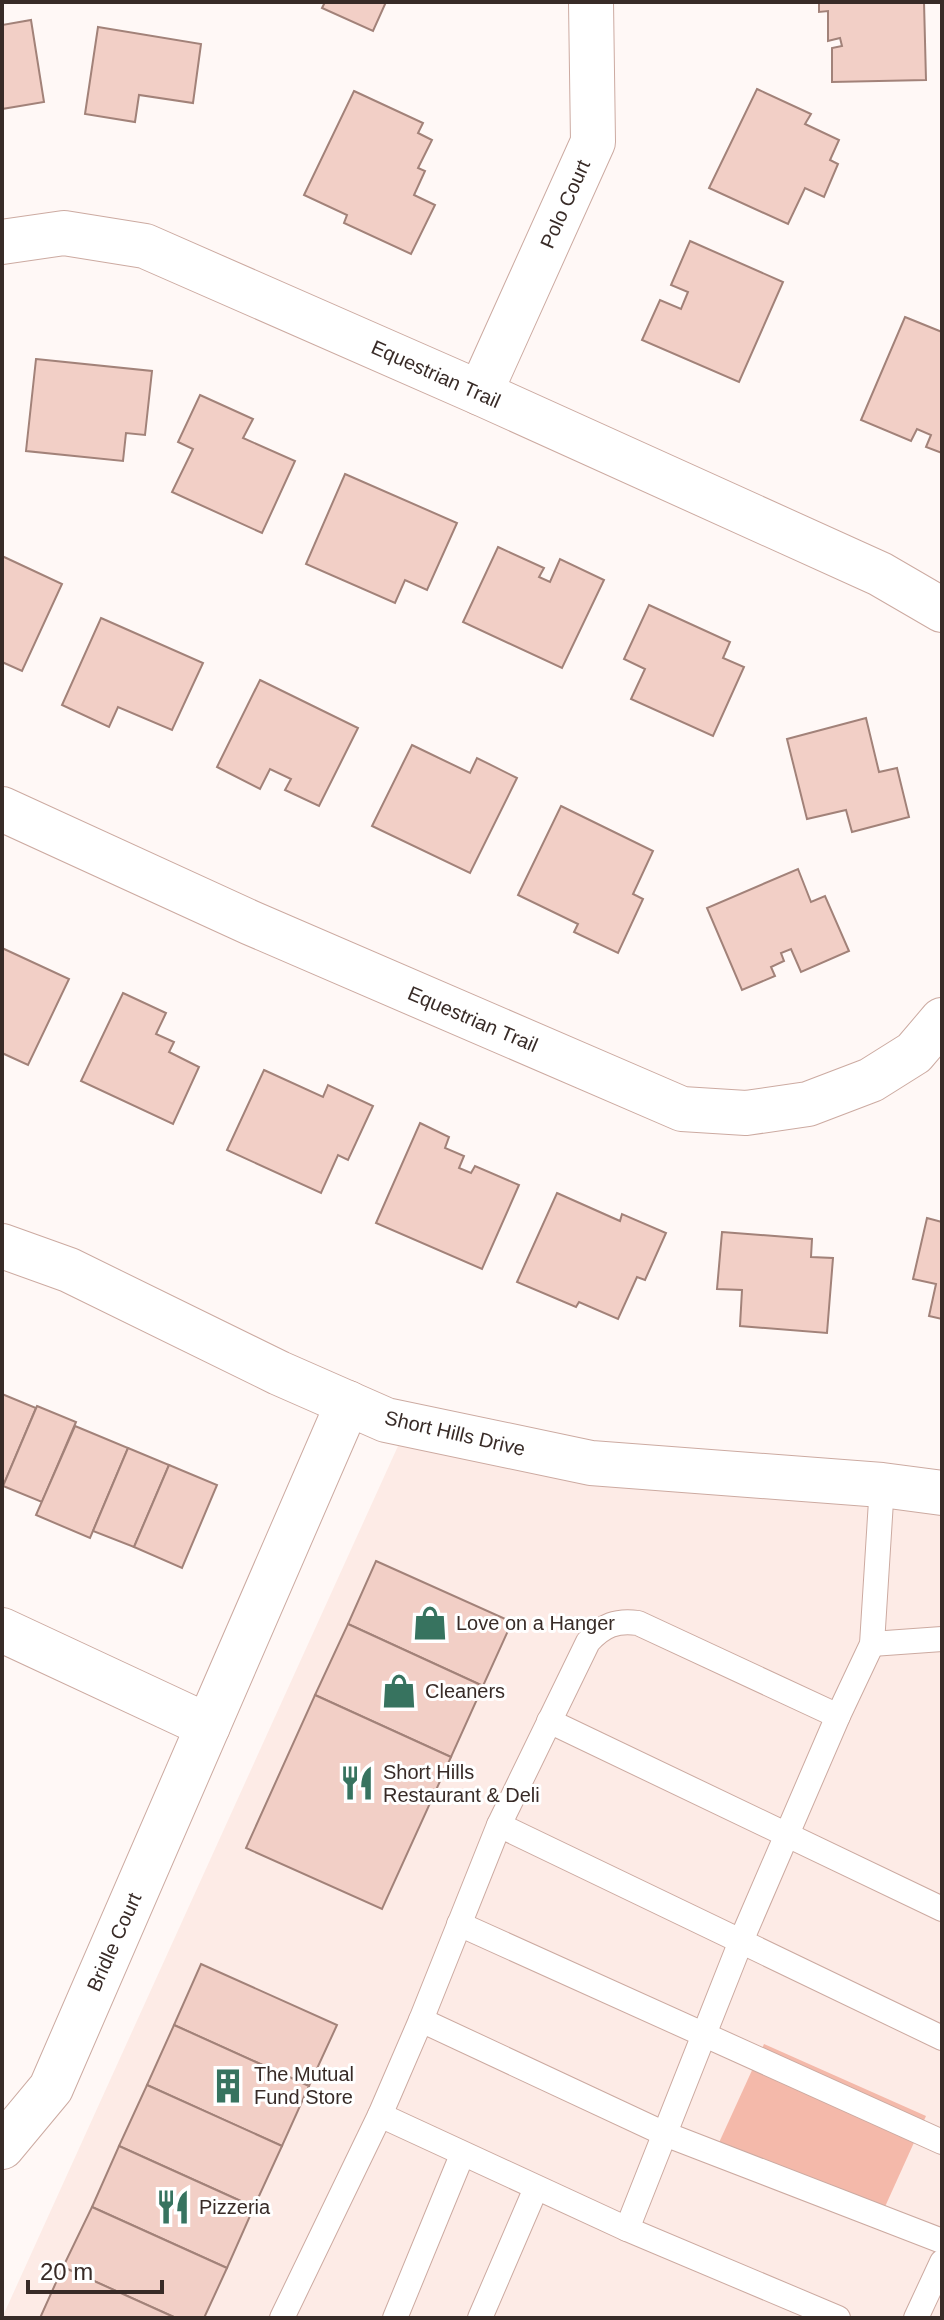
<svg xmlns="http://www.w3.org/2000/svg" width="944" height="2320" font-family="Arial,sans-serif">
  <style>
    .built { fill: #fdebe6 }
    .grass { fill: #f4b9aa }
    .building { fill: #f2cfc6; stroke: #a28279; stroke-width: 2 }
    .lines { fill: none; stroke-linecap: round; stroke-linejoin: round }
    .service-casing { stroke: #ccaaa1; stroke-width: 26 }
    .minor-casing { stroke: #ccaaa1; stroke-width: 46 }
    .service { stroke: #fff; stroke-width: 24 }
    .minor { stroke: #fff; stroke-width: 44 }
    .labels { text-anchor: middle; stroke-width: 6; stroke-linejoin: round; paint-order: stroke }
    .street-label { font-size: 20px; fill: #382b27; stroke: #fff }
    .poi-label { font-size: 20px; fill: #382b27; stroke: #fff; text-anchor: start }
  </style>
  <rect width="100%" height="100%" fill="#fff8f6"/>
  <polygon class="built" points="408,1424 942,1493 942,2318 2,2318"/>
  <polygon class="grass" points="764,2044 926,2116 879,2220 717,2147"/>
  <g class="building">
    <polygon points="325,2 386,2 373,31 322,8"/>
    <polygon points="819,2 924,2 926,80 832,82 832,48 842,46 840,38 828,41 828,11 819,12"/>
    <polygon points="31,20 44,102 2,109 2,25"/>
    <polygon points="98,27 201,44 193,103 139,95 135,122 85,114"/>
    <polygon points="757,89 811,114 805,124 839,140 830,160 838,164 824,197 805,188 788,224 709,188"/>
    <polygon points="354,91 423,123 418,133 432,140 418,168 425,171 414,195 435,205 411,254 344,223 347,215 304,195"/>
    <polygon points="690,241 783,282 739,382 642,340 660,300 681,309 688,292 671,285"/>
    <polygon points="905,317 942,332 942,453 926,447 931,435 917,429 911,441 861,420"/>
    <polygon points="36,359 152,371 145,435 126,433 123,461 26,451"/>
    <polygon points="200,395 253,419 243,438 295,461 262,533 172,492 193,449 178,442"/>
    <polygon points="345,474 457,523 427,590 405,580 395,603 306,564"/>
    <polygon points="498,547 544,568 539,577 550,582 560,559 604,580 562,668 463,622"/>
    <polygon points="2,556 62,584 22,671 2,662"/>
    <polygon points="649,605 730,642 723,658 744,667 713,736 631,699 645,669 624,659"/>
    <polygon points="101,618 203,663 172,730 118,707 109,727 62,705"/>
    <polygon points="260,680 358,728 319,806 285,790 291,779 270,769 260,789 217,767"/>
    <polygon points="866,718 879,772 897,768 909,817 852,832 846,810 807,819 787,739"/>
    <polygon points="412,745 470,773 477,758 517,778 470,873 372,826"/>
    <polygon points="561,806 653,851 633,894 643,899 618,953 574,932 578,924 518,895"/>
    <polygon points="798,869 811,902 825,896 849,951 801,972 791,949 781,953 784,961 771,967 775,976 742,990 707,908"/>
    <polygon points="2,948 69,979 28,1065 2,1053"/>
    <polygon points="123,993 166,1013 156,1034 174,1042 169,1052 199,1067 173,1124 81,1081"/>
    <polygon points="264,1070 323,1097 328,1085 373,1106 348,1160 338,1155 321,1193 227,1150"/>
    <polygon points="420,1123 449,1137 445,1148 464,1156 459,1168 471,1173 475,1166 519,1185 482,1269 376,1223"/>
    <polygon points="557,1193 620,1221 622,1214 666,1233 645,1280 637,1277 618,1319 579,1302 576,1307 517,1282"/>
    <polygon points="927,1218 942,1222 942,1319 929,1316 936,1284 913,1279"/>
    <polygon points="722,1232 812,1239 811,1257 833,1258 827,1333 740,1326 742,1290 717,1289"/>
    <polygon points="2,1394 36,1408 2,1489"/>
    <polygon points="37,1406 76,1422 42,1502 3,1486"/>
    <polygon points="75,1426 128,1448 90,1538 36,1515"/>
    <polygon points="128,1448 169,1465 134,1547 93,1531"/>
    <polygon points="169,1465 217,1485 182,1568 134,1547"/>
    <polygon points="376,1561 512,1622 483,1686 348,1624"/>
    <polygon points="348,1624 483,1686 451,1757 315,1695"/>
    <polygon points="315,1695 451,1757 382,1909 246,1848"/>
    <polygon points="201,1964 337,2025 309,2086 174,2025"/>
    <polygon points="174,2025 309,2086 282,2146 147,2085"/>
    <polygon points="147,2085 282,2146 254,2207 119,2146"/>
    <polygon points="119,2146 254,2207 227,2268 92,2207"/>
    <polygon points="92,2207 227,2268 204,2318 176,2318 63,2267"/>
    <polygon points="63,2267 176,2318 40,2318"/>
  </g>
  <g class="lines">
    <g class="service-casing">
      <g id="service">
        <polyline points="872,1644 942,1639"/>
        <path d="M 838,1716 L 638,1623 C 617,1620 603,1625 588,1642 L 499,1825 L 942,2038"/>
        <polyline points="549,1721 942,1909"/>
        <polyline points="459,1924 942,2142"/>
        <polyline points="421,2020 499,1825"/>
        <polyline points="380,2115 421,2020 665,2134 942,2241"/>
        <polyline points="627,2229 741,1941 838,1716 872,1644 882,1485"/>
        <polyline points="282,2318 380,2115 627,2229 838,2318"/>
        <polyline points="395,2318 462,2155"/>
        <polyline points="480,2318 536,2188"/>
        <polyline points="916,2318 942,2262"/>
      </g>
    </g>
    <g class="minor-casing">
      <g id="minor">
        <polyline points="2,242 64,233 145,246 480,393 880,574 942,610"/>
        <polyline points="480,393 593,142 591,2"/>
        <polyline points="2,809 251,923 682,1109 746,1113 808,1104 871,1080 914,1053 942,1020"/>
        <polyline points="2,1246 69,1270 279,1373 386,1420 591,1463 882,1485 942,1493"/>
        <polyline points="2,1630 208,1726"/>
        <polyline points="2,2147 51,2088 348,1403"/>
      </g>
    </g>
    <use href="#service" class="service"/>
    <use href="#minor" class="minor"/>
  </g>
  <defs>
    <g id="shop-bare" transform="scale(2.76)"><path d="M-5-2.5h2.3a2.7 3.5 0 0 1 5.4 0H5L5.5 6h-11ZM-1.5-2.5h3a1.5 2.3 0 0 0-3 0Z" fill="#37735f" stroke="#fff" stroke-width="2.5" paint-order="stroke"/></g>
    <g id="restaurant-bare" transform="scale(2.76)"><path d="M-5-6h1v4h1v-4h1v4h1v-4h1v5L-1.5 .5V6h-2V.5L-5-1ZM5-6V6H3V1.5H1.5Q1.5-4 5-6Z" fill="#37735f" stroke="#fff" stroke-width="2.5" paint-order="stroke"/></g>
    <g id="building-bare" transform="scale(2.76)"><path d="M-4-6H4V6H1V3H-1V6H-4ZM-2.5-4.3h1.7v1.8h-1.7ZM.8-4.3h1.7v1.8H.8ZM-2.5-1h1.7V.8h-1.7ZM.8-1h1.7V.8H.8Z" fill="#37735f" stroke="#fff" stroke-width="2.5" paint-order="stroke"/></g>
  </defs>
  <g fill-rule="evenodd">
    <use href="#shop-bare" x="430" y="1623"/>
    <use href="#shop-bare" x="399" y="1691"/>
    <use href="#restaurant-bare" x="357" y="1783"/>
    <use href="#building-bare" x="228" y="2086"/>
    <use href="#restaurant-bare" x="173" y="2207"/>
  </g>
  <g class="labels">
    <g class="street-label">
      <text transform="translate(565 204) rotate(-66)" y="7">Polo Court</text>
      <text transform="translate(436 374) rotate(24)" y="7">Equestrian Trail</text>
      <text transform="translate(473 1019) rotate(23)" y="7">Equestrian Trail</text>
      <text transform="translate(455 1433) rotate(13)" y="7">Short Hills Drive</text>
      <text transform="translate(114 1942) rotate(-66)" y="7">Bridle Court</text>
    </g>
    <g class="poi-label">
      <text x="456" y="1630">Love on a Hanger</text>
      <text x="425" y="1698">Cleaners</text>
      <text x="383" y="1779">Short Hills<tspan x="383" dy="23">Restaurant &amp; Deli</tspan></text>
      <text x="254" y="2081">The Mutual<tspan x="254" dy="23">Fund Store</tspan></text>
      <text x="199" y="2214">Pizzeria</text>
    </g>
  </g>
  <rect width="944" height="2320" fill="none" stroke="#382b27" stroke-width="8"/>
  <path d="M28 2280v12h134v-12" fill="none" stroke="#382b27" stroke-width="4"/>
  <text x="40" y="2280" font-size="24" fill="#382b27" stroke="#ffffff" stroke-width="6" paint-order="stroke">20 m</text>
</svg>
